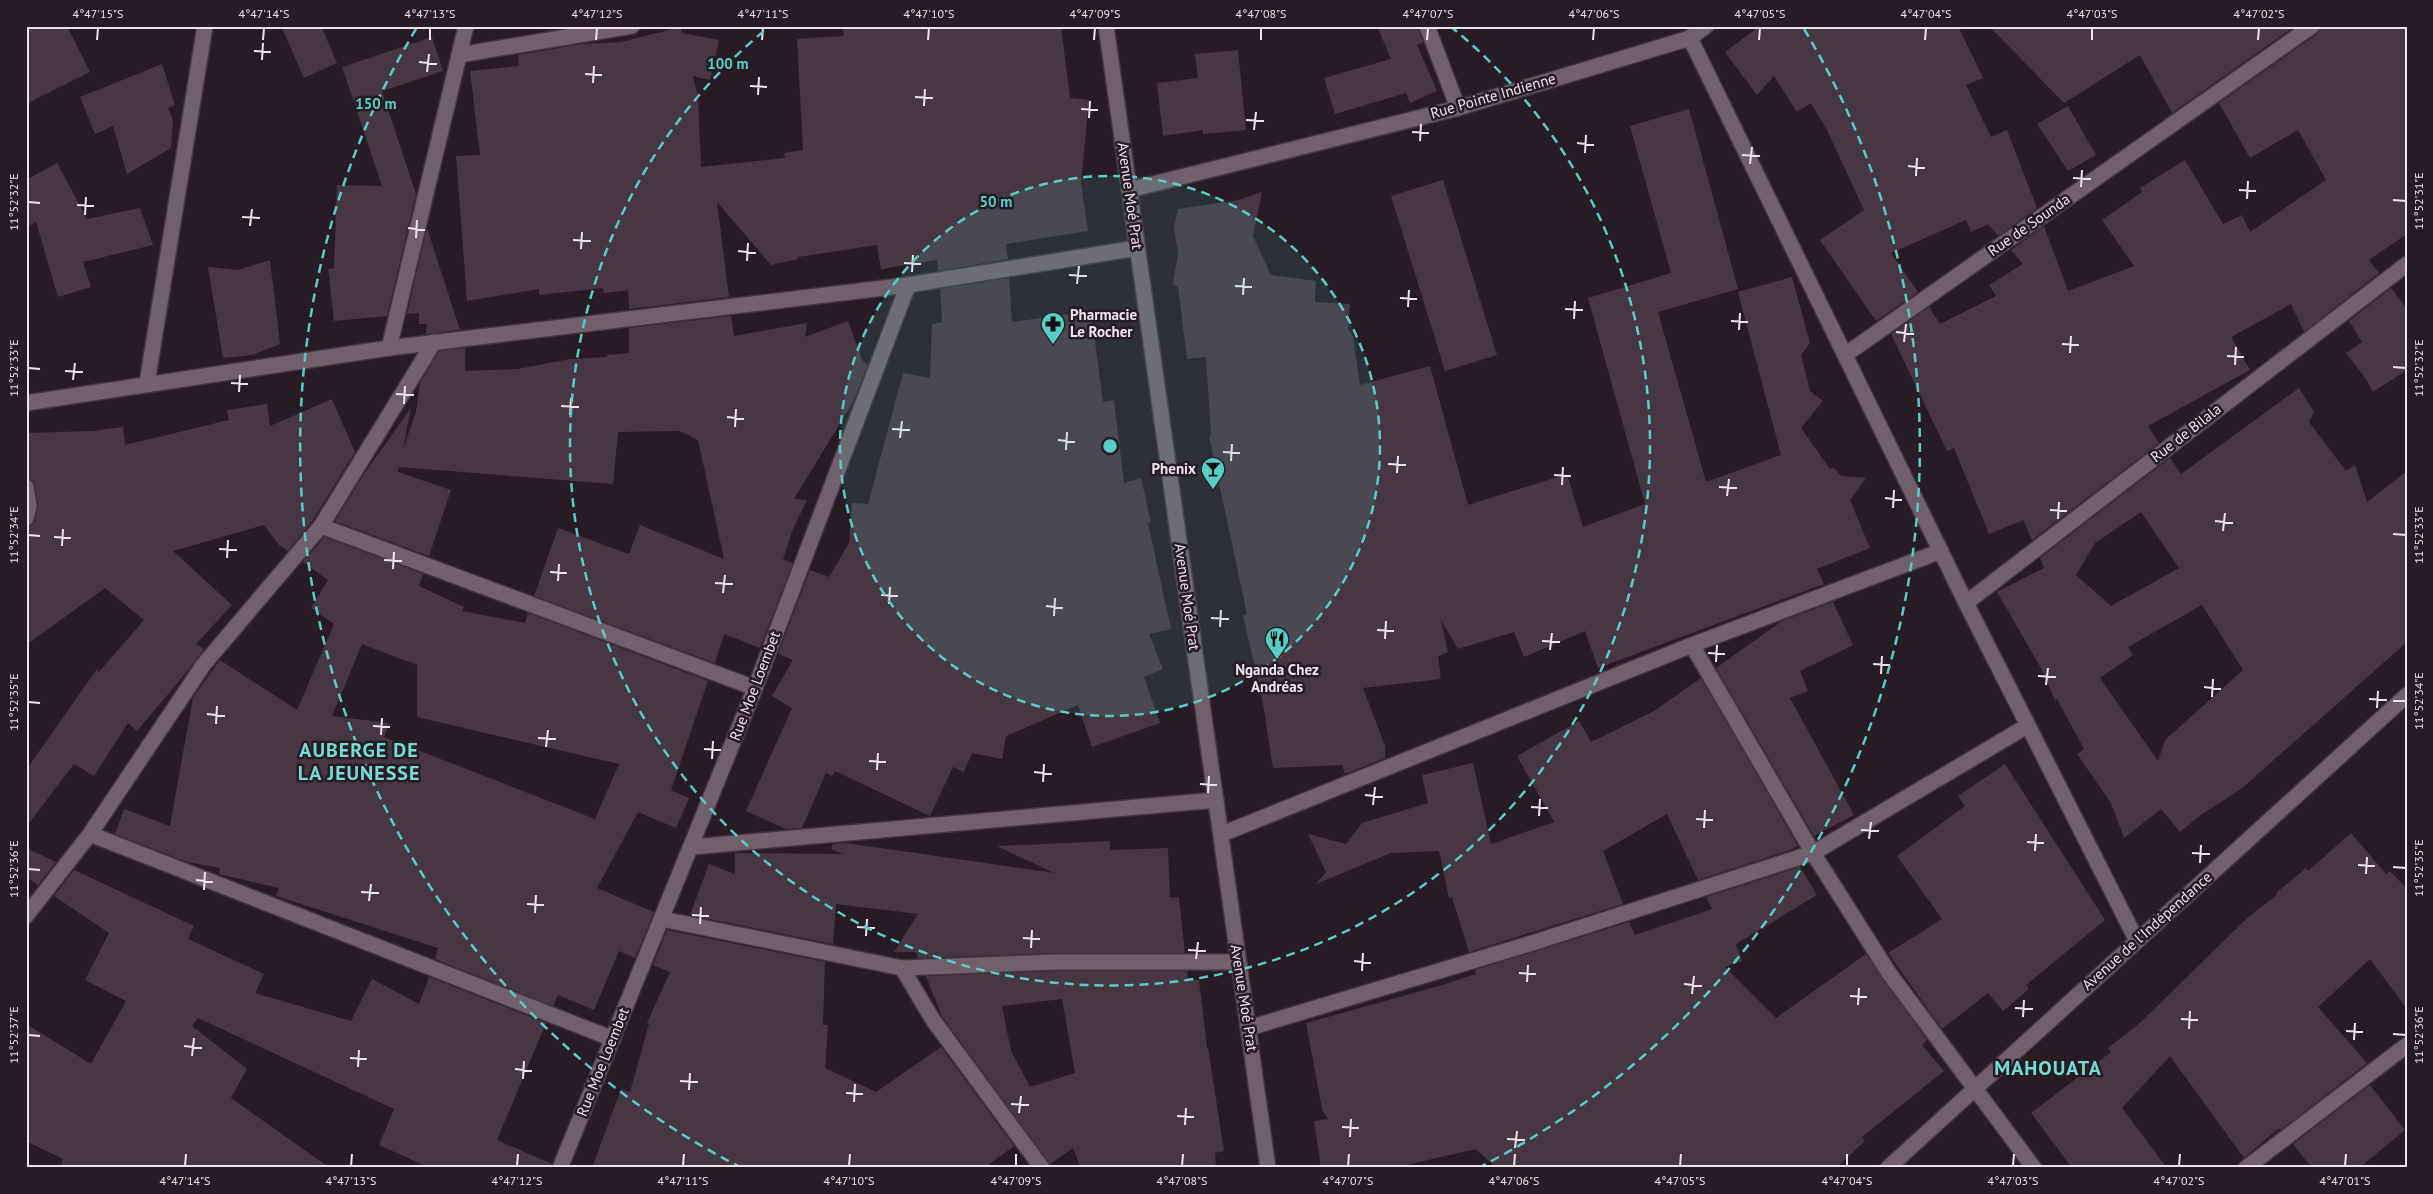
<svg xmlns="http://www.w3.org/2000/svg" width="2433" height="1194" font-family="'PT Sans',sans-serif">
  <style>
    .building { fill: #473742; fill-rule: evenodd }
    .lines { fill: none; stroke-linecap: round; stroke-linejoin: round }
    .minor-casing { stroke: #41363e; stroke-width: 18 }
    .tertiary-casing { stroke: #41363e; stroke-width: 18 }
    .minor { stroke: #71606b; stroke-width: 15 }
    .tertiary { stroke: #71606b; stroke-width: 15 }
    .ticks { fill: none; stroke: #ede3ea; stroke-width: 2 }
    .ring { fill: none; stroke: #55cec5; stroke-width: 2.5; stroke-dasharray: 9 6 }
    .labels { text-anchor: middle; stroke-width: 5; stroke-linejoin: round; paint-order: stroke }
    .street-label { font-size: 15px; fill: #ede3ea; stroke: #291b24 }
    .poi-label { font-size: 15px; font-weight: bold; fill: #ede3ea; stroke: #291b24; text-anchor: start }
    .district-label { font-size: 20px; font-weight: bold; letter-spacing: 1px; fill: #72ddd4; stroke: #291b24 }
    .centre { fill: #55cec5; stroke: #291b24; stroke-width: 2.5 }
    .ring-label { font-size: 15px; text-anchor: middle; font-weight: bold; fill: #55cec5; stroke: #291b24; stroke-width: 5; stroke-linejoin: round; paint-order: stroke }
    .neatline { fill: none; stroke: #ede3ea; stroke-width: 2 }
    .ticks-label { font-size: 12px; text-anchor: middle; fill: #ede3ea }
  </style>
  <rect width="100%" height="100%" fill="#291b24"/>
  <g class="building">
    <polygon points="26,26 67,26 90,72 26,104"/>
    <polygon points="281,26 321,26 337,63 304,78"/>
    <polygon points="842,26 1061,26 1070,98 1089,100 1081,183 1088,231 1006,244 1008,259 938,271 937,260 881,269 877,245 798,257 798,259 771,265 717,202 729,297 629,309 628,290 604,293 603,288 539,295 539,289 467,301 456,156 480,155 470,71 519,66 518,55 582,44 621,42 681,27 682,33 719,40 710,80 693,76 698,96 701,167 785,158 784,153 803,150 797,39 844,36"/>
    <polygon points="1377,26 1418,26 1423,42 1417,45 1437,91 1410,103 1406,93 1335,114 1324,78 1391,59"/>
    <polygon points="1760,26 1958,26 1983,78 1966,85 1991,137 2007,130 2037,208 1998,236 1988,224 1971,232 1966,220 1891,253 1918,292 1876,321 1820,240 1864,210 1827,130 1811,103 1797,112 1774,76 1757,95 1725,52"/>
    <polygon points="1989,26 2295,26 2172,113 2140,55 2064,103"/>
    <polygon points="2321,26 2407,26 2407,234 2369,260 2379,273 2304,332 2291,304 2231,337 2250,370 2148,426 2159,443 2032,540 2023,520 1989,534 1954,448 1947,451 1891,334 1929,307 1940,324 1996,296 1989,285 2023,264 2011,250 2044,226 2068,291 2134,266 2102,220 2142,192 2140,188 2185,160 2223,224 2242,215 2250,232 2326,180 2298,130 2250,158 2219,103 2317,34"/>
    <polygon points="432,37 443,71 382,91 416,194 387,316 334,321 328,269 334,268 337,185 382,186 342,67"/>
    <polygon points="1238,50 1246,130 1203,134 1203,130 1163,136 1157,83 1198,78 1195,54"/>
    <polygon points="162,64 175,105 168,108 173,120 171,148 127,174 113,126 95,134 80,97"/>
    <polygon points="2068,106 2096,155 2068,171 2037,124"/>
    <polygon points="1689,109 1738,289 1658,312 1706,482 1781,455 1738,292 1792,277 1810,343 1801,355 1810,391 1823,401 1801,428 1830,469 1834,468 1841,476 1866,478 1850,500 1870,548 1817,569 1824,584 1598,668 1585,631 1524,657 1514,632 1458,649 1441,620 1448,652 1438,656 1441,679 1363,688 1385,746 1385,758 1345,774 1342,765 1273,768 1263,704 1243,615 1247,614 1209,436 1211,435 1206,357 1187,359 1178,287 1173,284 1178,254 1174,227 1178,209 1239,200 1262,192 1253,236 1271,275 1316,281 1315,302 1350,304 1348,329 1353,336 1360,385 1430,366 1468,505 1567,474 1583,527 1645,504 1588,298 1671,273 1630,126"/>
    <polygon points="57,163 87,219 140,208 153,245 83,262 91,287 58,297 36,222 26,227 26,180"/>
    <polygon points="1443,180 1497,355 1445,371 1391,196"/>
    <polygon points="427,228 460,330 466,329 426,334 427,324 419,324 419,313 407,314"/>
    <polygon points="270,260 280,344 253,355 223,358 208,267 238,270"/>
    <polygon points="1009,278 1012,322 1091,311 1103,402 1114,400 1124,483 1141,478 1151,522 1148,523 1171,629 1149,634 1163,669 1144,677 1160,723 1092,747 1078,705 1006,736 1002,759 972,753 964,772 953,767 930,816 835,771 832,776 826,773 802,828 786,829 746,811 792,708 772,696 793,660 778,654 810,570 829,577 849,543 852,503 868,504 903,373 930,378 932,324 942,322 940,289"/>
    <polygon points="2391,288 2407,309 2407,370 2373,392 2366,379 2346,353 2362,342 2349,321"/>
    <polygon points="731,316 734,336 807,323 805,337 848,321 863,362 868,364 853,402 794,499 807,500 793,529 783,559 793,563 760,648 724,634 715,663 534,596 558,528 629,554 640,525 724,559 698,440 680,431 618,432 613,484 399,467 398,472 451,490 429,556 335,521 364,474 411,408 403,449 416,412 420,383 439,351 465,348 465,371 518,369 570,359 607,357 607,355 629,353 629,328"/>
    <path d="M 2299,388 L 2314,412 L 2309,422 L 2346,471 L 2355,465 L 2367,502 L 2407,471 L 2407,642 L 2241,789 L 2202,814 L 2180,832 L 2161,809 L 2124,838 L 2111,803 L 2077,754 L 2084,749 L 2057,699 L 2055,700 L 2041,668 L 1997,592 L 2044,568 L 2040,558 L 2170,458 L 2181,474 ZM 2141,512 L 2179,568 L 2111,606 L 2076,575 L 2095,543 ZM 2202,605 L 2243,670 L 2165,740 L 2158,761 L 2100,678 L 2133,655 L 2128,647 Z"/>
    <polygon points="332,399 355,452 313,520 288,551 279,545 264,525 173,551 232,605 196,644 204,649 186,673 137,731 128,723 94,776 74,764 26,827 26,770 97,669 99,672 144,620 105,588 26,645 26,527 32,525 35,521 38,505 35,485 33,481 26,478 26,433 93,431 123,427 125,445 229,420 227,410 267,404 270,426"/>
    <path d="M 324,537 L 423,574 L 419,586 L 464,607 L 462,611 L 525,623 L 528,613 L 708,681 L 671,790 L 689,798 L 676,828 L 638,812 L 597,888 L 654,912 L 635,958 L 619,951 L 594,1010 L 558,995 L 553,1006 L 435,959 L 438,948 L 276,896 L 279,888 L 219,874 L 220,868 L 187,862 L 115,834 L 124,809 L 170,826 L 193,697 L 220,660 L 297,710 L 334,624 L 311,608 L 328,580 L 303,562 ZM 362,644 L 417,665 L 417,717 L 619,764 L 595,819 L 384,737 L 389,723 L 332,716 Z"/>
    <polygon points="1833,602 1853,645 1800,671 1808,691 1790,698 1854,815 1814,836 1716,668 1782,621"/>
    <polygon points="1701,678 1798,846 1790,850 1698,880 1667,814 1603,851 1623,904 1469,952 1452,897 1449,898 1439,851 1391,853 1316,884 1326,872 1308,834 1346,844 1362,823 1428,803 1422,775 1473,763 1491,844 1554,822 1517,756 1579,721 1591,742 1654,711"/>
    <polygon points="2005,764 2105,920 2026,985 2029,989 2003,1011 1988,993 1942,1029 1888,953 1942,919 1897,856 1965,806 1958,796"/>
    <polygon points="2351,833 2386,874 2390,871 2407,889 2407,1009 2370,959 2318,1007 2367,1063 2281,1130 2279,1128 2244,1158 2170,1056 2122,1108 2167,1168 2072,1168 2031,1113 2111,1052 2108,1048 2140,1023 2247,918 2277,895 2276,893 2306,868 2308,871"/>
    <polygon points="1110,841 1110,850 1168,848 1170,897 1179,898 1185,953 1056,953 918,958 916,952 894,952 918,914 836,904 833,944 690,915 709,864 735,874 735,853 843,854 831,849 833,844 846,843 1054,873 997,846"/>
    <polygon points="26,848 56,862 38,885 26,877"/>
    <polygon points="1800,867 1817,895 1736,944 1742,961 1725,967 1776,1018 1866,954 1927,1040 1922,1045 1944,1071 1862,1137 1865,1141 1836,1168 1496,1168 1476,1149 1393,1168 1321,1168 1314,1121 1328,1119 1322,1109 1306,1023 1439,986 1476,974 1475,970 1629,922 1635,935 1712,909 1706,897"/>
    <polygon points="74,870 194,926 188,939 264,974 255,993 351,1021 372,979 419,1004 429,977 546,1023 497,1140 552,1164 551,1168 430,1168 379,1145 394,1109 198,1018 192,1026 247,1069 231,1098 330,1168 60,1168 63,1159 26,1141 26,1024 91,1064 126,1001 85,980 109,933 54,896"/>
    <polygon points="667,930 825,962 823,1025 828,1025 825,1068 876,1092 941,1047 1014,1146 984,1168 592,1168 621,1089 630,1092 649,1024 647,1023 670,972 653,965"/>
    <path d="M 1056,971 L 1187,971 L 1188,980 L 1199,980 L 1207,1048 L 1208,1048 L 1224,1151 L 1215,1153 L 1216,1168 L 1081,1168 L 1073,1148 L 1050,1164 L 941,1015 L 926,976 ZM 1062,999 L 1075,1073 L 1030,1087 L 1011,1051 L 1002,1006 Z"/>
    <polygon points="2370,1085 2405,1130 2359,1168 2312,1168 2293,1144"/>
  </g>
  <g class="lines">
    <g class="minor-casing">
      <g id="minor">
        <polyline points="1427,26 1458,108"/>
        <polyline points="1690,38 1966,603 2137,941"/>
        <polyline points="459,55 632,26"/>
        <polyline points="1129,190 1458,108 1690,38 1706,26"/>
        <polyline points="389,348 466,26"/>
        <polyline points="1845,355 2312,26"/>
        <polyline points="147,383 205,26"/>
        <polyline points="26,403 389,348 908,285 1137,248"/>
        <polyline points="26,487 29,506 26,518"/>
        <polyline points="321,526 755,688"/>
        <polyline points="1966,603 2407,264"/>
        <polyline points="1692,645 1813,853 1889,973 2034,1168"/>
        <polyline points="90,834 613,1039"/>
        <polyline points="1222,834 1692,645 1941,551"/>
        <polyline points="692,847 1216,800"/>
        <polyline points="26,916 90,834 204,664 321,526 434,342"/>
        <polyline points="662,919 902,968 1056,962 1238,962"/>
        <polyline points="902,968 933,1020 1042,1168"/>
        <polyline points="1249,1028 1532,943 1813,853 2027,726"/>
        <polyline points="560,1168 755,688 908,285"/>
        <polyline points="2246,1168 2407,1045"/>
      </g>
    </g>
    <g class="tertiary-casing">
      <g id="tertiary">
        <polyline points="1106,26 1268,1168"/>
        <polyline points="1888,1168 2407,695"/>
      </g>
    </g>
    <use href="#minor" class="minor"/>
    <use href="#tertiary" class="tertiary"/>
  </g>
  <path class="ticks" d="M 97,40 L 98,28M 263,40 L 264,28M 430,40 L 430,28M 596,40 L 597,28M 762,40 L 763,28M 928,40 L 929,28M 1094,40 L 1095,28M 1261,40 L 1261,28M 1427,40 L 1428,28M 1593,40 L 1594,28M 1759,40 L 1760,28M 1925,40 L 1926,28M 2092,40 L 2092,28M 2258,40 L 2259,28M 254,51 L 271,52M 262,60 L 263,43M 419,62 L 437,64M 427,72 L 429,54M 585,74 L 602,75M 593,83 L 594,66M 750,86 L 767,87M 758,95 L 759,77M 915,97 L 933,98M 924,106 L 925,89M 1081,109 L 1098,110M 1089,118 L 1090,101M 1246,120 L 1264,121M 1254,130 L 1256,112M 1412,132 L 1429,133M 1420,141 L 1421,124M 1577,143 L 1594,145M 1585,153 L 1586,135M 1742,155 L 1760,156M 1750,164 L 1752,147M 1908,166 L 1925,168M 1916,176 L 1917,158M 2073,178 L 2091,179M 2081,187 L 2082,170M 2239,190 L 2256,191M 2247,199 L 2248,181M 2393,200 L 2406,201M 28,202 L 40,203M 77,205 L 94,206M 85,215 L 86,197M 242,217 L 260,218M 250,226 L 252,209M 408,228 L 425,230M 416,238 L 417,220M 573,240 L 591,241M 581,249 L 582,232M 738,251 L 756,253M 747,261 L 748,243M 904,263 L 921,264M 912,272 L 913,255M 1069,275 L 1087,276M 1077,284 L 1079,266M 1235,286 L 1252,287M 1243,295 L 1244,278M 1400,298 L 1417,299M 1408,307 L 1409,290M 1565,309 L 1583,310M 1574,319 L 1575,301M 1731,321 L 1748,322M 1739,330 L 1740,313M 1896,332 L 1914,334M 1904,342 L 1906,324M 2062,344 L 2079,345M 2070,353 L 2071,336M 2227,356 L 2244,357M 2235,365 L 2236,347M 2393,367 L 2406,368M 28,368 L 40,369M 65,371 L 83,372M 73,380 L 75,363M 231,383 L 248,384M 239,392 L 240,375M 396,394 L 414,395M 404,404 L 405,386M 561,406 L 579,407M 570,415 L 571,398M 727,417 L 744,419M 735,427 L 736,409M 892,429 L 910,430M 900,438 L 902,421M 1058,440 L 1075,442M 1066,450 L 1067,432M 1223,452 L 1240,453M 1231,461 L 1232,444M 1388,464 L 1406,465M 1397,473 L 1398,456M 1554,475 L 1571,476M 1562,485 L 1563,467M 1719,487 L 1737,488M 1727,496 L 1729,479M 1885,498 L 1902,500M 1893,508 L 1894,490M 2050,510 L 2067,511M 2058,519 L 2059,502M 2215,521 L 2233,523M 2223,531 L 2225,513M 2393,534 L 2406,535M 28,535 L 40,536M 54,537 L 71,538M 62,546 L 63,529M 219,549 L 237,550M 227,558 L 228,540M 384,560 L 402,561M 393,569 L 394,552M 550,572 L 567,573M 558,581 L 559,564M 715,583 L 733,584M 723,593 L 725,575M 881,595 L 898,596M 889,604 L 890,587M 1046,606 L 1063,608M 1054,616 L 1055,598M 1211,618 L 1229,619M 1220,627 L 1221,610M 1377,630 L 1394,631M 1385,639 L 1386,621M 1542,641 L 1560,642M 1550,650 L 1552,633M 1708,653 L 1725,654M 1716,662 L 1717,645M 1873,664 L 1890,665M 1881,674 L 1882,656M 2038,676 L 2056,677M 2046,685 L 2048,668M 2204,687 L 2221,689M 2212,697 L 2213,679M 2369,699 L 2387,700M 2393,701 L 2406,701M 28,702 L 40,703M 2377,708 L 2378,691M 207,714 L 225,716M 216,724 L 217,706M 373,726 L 390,727M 381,735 L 382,718M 538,738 L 556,739M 546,747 L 548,730M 704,749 L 721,750M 712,759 L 713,741M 869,761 L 886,762M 877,770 L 878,753M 1034,772 L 1052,774M 1043,782 L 1044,764M 1200,784 L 1217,785M 1208,793 L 1209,776M 1365,795 L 1383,797M 1373,805 L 1375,787M 1531,807 L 1548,808M 1539,816 L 1540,799M 1696,819 L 1713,820M 1704,828 L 1705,810M 1861,830 L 1879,831M 1869,839 L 1871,822M 2027,842 L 2044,843M 2035,851 L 2036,834M 2192,853 L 2210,854M 2200,863 L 2201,845M 2358,865 L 2375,866M 2393,867 L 2406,868M 28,869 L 40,870M 2366,874 L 2367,857M 196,880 L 213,882M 204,890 L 205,872M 361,892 L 379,893M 369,901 L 371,884M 527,904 L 544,905M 535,913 L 536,895M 692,915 L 709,916M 700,924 L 701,907M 857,927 L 875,928M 866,936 L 867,919M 1023,938 L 1040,939M 1031,948 L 1032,930M 1188,950 L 1206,951M 1196,959 L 1198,942M 1354,961 L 1371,963M 1362,971 L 1363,953M 1519,973 L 1536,974M 1527,982 L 1528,965M 1684,984 L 1702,986M 1692,994 L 1694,976M 1850,996 L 1867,997M 1858,1005 L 1859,988M 2015,1008 L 2033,1009M 2023,1017 L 2024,1000M 2181,1019 L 2198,1020M 2189,1029 L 2190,1011M 2346,1031 L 2363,1032M 2393,1034 L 2406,1035M 28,1035 L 40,1036M 2354,1040 L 2355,1023M 184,1046 L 202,1048M 192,1056 L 194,1038M 350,1058 L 367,1059M 358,1067 L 359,1050M 515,1069 L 532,1071M 523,1079 L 524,1061M 680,1081 L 698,1082M 689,1090 L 690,1073M 846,1093 L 863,1094M 854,1102 L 855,1084M 1011,1104 L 1029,1105M 1019,1113 L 1021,1096M 1177,1116 L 1194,1117M 1185,1125 L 1186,1108M 1342,1127 L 1359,1128M 1350,1137 L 1351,1119M 1507,1139 L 1525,1140M 1515,1148 L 1517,1131M 185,1166 L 186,1154M 351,1166 L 352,1154M 517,1166 L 518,1154M 683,1166 L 684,1154M 849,1166 L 850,1154M 1016,1166 L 1016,1154M 1182,1166 L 1183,1154M 1348,1166 L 1349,1154M 1514,1166 L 1515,1154M 1680,1166 L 1681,1154M 1847,1166 L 1847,1154M 2013,1166 L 2014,1154M 2179,1166 L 2180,1154M 2345,1166 L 2346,1154"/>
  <circle cx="1110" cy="446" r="270" fill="#55cec5" fill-opacity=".12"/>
  <g class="ring">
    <circle cx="1110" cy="446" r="270"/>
    <path d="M1450 26A540 540 0 1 1 770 26"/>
    <path d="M742 1168A810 810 0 0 1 416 29M1804 29A810 810 0 0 1 1478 1168"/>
  </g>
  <defs>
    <g id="pharmacy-pin" transform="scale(1.25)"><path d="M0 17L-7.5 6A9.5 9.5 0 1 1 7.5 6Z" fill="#55cec5" stroke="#291b24"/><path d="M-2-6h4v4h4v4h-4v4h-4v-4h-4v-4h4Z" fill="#111"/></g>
    <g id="bar-pin" transform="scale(1.25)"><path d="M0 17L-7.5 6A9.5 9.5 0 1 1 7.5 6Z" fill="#55cec5" stroke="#291b24"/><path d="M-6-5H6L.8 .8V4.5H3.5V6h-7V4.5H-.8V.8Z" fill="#111"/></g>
    <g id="restaurant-pin" transform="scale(1.25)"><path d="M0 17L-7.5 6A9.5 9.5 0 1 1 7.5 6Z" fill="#55cec5" stroke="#291b24"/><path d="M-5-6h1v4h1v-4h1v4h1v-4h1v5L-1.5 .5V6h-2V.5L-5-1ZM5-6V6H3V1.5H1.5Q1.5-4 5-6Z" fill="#111"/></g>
  </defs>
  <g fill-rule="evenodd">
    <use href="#pharmacy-pin" x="1053" y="324"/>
    <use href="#bar-pin" x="1213" y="469"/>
    <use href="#restaurant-pin" x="1277" y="639"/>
  </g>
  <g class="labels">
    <g class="street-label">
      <text transform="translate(1493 96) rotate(-16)" y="5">Rue Pointe Indienne</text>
      <text transform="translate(1130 196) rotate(82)" y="5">Avenue Moé Prat</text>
      <text transform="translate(2029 225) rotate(-35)" y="5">Rue de Sounda</text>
      <text transform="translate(2186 433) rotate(-38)" y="5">Rue de Bilala</text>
      <text transform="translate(1187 597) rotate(82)" y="5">Avenue Moé Prat</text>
      <text transform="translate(755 686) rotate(-69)" y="5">Rue Moe Loembet</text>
      <text transform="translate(2147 931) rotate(-42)" y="5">Avenue de l'Indépendance</text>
      <text transform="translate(1244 998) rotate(81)" y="5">Avenue Moé Prat</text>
      <text transform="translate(603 1062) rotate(-68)" y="5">Rue Moe Loembet</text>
    </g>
    <g class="poi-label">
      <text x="1070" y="320">Pharmacie<tspan x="1070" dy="17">Le Rocher</tspan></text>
      <text x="1196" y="474" text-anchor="end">Phenix</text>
      <text x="1277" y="675" text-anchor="middle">Nganda Chez<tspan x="1277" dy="17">Andréas</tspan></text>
    </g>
    <g class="district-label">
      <text x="359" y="757">AUBERGE DE<tspan x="359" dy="23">LA JEUNESSE</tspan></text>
      <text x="2048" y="1075">MAHOUATA</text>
    </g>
  </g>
  <circle cx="1110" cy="446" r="8" class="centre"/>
  <g class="ring-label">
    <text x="728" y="69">100 m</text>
    <text x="376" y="109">150 m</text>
    <text x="996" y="207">50 m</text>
  </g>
  <rect width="2433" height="1194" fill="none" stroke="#291b24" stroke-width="55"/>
  <rect x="28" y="28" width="2378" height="1138" class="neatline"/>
  <g class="ticks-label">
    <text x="98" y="18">4°47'15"S</text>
    <text x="264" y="18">4°47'14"S</text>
    <text x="430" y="18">4°47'13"S</text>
    <text x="597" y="18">4°47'12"S</text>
    <text x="763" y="18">4°47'11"S</text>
    <text x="929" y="18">4°47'10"S</text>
    <text x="1095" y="18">4°47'09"S</text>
    <text x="1261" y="18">4°47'08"S</text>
    <text x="1428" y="18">4°47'07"S</text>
    <text x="1594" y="18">4°47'06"S</text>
    <text x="1760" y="18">4°47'05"S</text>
    <text x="1926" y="18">4°47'04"S</text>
    <text x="2092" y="18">4°47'03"S</text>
    <text x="2259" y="18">4°47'02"S</text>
    <text transform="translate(2419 201) rotate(-90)" y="4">11°52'31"E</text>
    <text transform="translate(14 202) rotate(-90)" y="4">11°52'32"E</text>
    <text transform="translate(2419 368) rotate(-90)" y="4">11°52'32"E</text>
    <text transform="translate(14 368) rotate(-90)" y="4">11°52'33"E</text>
    <text transform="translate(2419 535) rotate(-90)" y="4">11°52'33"E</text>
    <text transform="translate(14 535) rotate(-90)" y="4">11°52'34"E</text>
    <text transform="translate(2419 701) rotate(-90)" y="4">11°52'34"E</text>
    <text transform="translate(14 702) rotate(-90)" y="4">11°52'35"E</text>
    <text transform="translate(2419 868) rotate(-90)" y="4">11°52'35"E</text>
    <text transform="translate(14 869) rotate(-90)" y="4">11°52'36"E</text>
    <text transform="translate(2419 1035) rotate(-90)" y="4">11°52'36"E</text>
    <text transform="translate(14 1035) rotate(-90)" y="4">11°52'37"E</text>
    <text x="185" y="1185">4°47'14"S</text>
    <text x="351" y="1185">4°47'13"S</text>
    <text x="517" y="1185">4°47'12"S</text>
    <text x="683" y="1185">4°47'11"S</text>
    <text x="849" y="1185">4°47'10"S</text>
    <text x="1016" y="1185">4°47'09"S</text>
    <text x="1182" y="1185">4°47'08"S</text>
    <text x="1348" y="1185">4°47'07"S</text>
    <text x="1514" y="1185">4°47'06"S</text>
    <text x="1680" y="1185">4°47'05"S</text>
    <text x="1847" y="1185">4°47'04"S</text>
    <text x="2013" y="1185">4°47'03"S</text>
    <text x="2179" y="1185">4°47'02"S</text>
    <text x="2345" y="1185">4°47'01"S</text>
  </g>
</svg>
